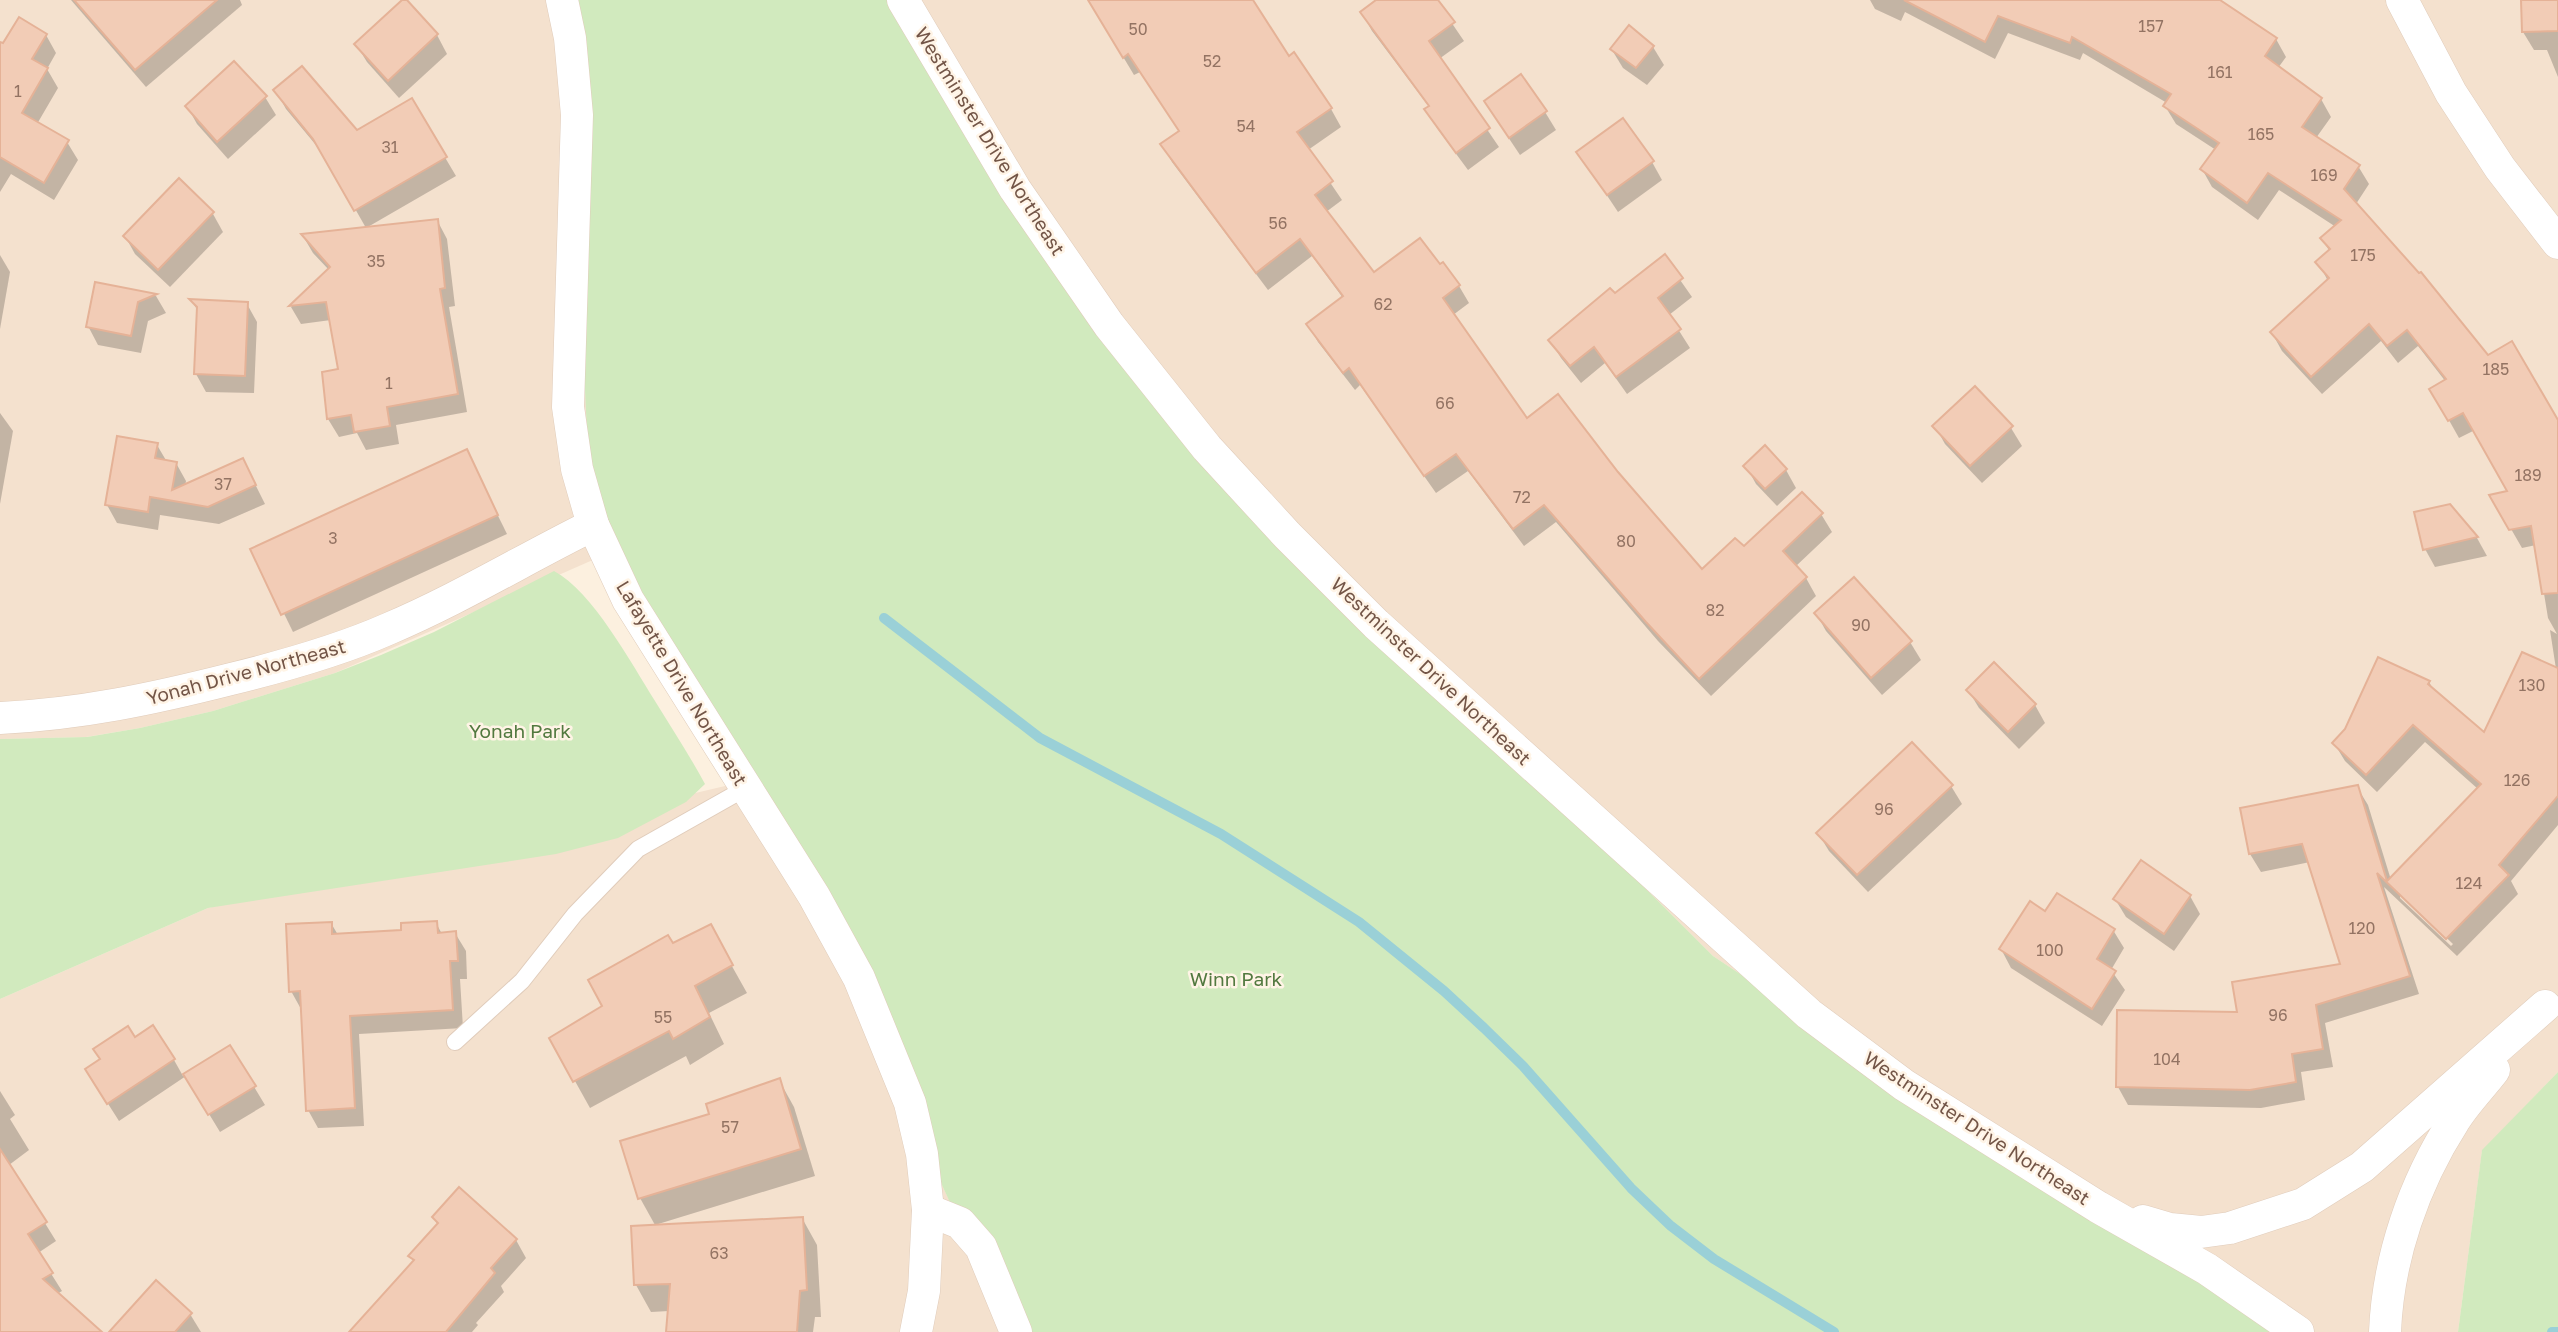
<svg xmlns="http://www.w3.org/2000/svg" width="2558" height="1332" font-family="'Golos Text',sans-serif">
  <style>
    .residential { fill: #f4e1ce }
    .green { fill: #d1eabe }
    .shadow { fill: #0003; fill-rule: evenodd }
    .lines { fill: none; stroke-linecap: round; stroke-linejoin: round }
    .stream { stroke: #9ad0d7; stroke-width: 10 }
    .building { fill: #f2ccb6; stroke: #e5b297; stroke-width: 2 }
    .lane-casing { stroke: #e0ccbb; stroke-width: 18 }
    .street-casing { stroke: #e0ccbb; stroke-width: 33 }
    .lane { stroke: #fff; stroke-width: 16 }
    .street { stroke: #fff; stroke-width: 32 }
    .labels { text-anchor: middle; stroke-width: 5; stroke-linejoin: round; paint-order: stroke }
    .number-label { font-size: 16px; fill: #937363 }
    .street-label { font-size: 19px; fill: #735547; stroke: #fff4e6 }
    .park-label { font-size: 19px; fill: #52793f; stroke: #fff4e6 }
  </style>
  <rect width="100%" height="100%" fill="#fcf0df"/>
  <g class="residential">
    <polygon points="0,0 553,0 611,552 335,673 213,711 140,728 86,737 0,739"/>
    <polygon points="908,0 2558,0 2558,1072 2482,1151 2458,1332 2311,1332 2066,1191 1713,956 1351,594 1068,283"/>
    <polygon points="742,782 895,1081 1009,1332 0,1332 0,999 208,908"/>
  </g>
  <g class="green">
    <polygon points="553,0 908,0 1068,283 1351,594 1713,956 2066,1191 2311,1332 1009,1332 834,948 591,515 580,285"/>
    <path d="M 554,571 C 593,592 631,663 655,701 C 672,729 690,756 705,784 L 686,802 L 618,838 L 556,854 L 208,908 L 0,999 L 0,739 L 87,737 L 140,728 L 213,711 L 335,673 L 381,655 L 434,632 Z"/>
    <polygon points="2558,1072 2558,1332 2458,1332 2482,1150"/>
  </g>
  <g class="shadow">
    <polygon points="71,0 240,0 242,5 146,87"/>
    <polygon points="405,0 437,35 447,54 399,98 367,62 356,44"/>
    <polygon points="1089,0 1246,0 1288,58 1331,109 1341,127 1308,150 1342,200 1326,212 1374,275 1439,267 1459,286 1469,303 1453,315 1527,420 1617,473 1702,571 1744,549 1821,514 1832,532 1795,567 1806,578 1816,596 1711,696 1658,641 1556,522 1524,546 1468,471 1436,493 1360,385 1355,390 1318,342 1308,324 1343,298 1312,256 1268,290 1172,162 1162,144 1180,132 1140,72 1134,75"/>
    <polygon points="1378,0 1436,0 1464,41 1439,59 1499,147 1468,170 1437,128 1427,110 1430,108 1372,31 1362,13"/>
    <path d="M 1870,0 L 2218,0 L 2276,39 L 2286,57 L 2278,68 L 2321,99 L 2331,117 L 2316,138 L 2358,166 L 2369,184 L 2356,204 L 2487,357 L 2558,424 L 2558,825 L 2511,881 L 2518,894 L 2457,956 L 2384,887 L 2419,994 L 2325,1023 L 2333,1067 L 2301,1072 L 2305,1100 L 2261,1108 L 2128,1105 L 2118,1087 L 2239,1014 L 2342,965 L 2310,862 L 2261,872 L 2250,854 L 2357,787 L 2368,805 L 2391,880 L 2478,789 L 2425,742 L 2377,792 L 2345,761 L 2334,743 L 2429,682 L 2435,692 L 2485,735 L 2556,669 L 2550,630 L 2557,634 L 2548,618 L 2536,545 L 2522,548 L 2492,496 L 2510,492 L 2475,430 L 2459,438 L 2432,390 L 2446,382 L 2418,346 L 2398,363 L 2381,341 L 2322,394 L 2282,351 L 2272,333 L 2328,281 L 2318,262 L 2330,252 L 2322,239 L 2336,227 L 2279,190 L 2258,220 L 2212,187 L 2202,169 L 2216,150 L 2176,124 L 2165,106 L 2167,103 L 2083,53 L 2080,60 L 2008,33 L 1995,59 L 1905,12 L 1901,21 L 1875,9 ZM 2400,893 L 2453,944 L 2451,946 L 2400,898 Z"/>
    <polygon points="2523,0 2558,0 2558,77 2547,50 2534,50 2523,32"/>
    <polygon points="46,35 56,53 47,69 58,88 37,124 67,142 78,160 54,200 11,174 0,192 0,46"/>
    <polygon points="1653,47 1664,65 1647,85 1623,68 1612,50"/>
    <polygon points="276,91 356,133 411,100 456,176 366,228 325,156 286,109"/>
    <polygon points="265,97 276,115 228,159 197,124 187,106"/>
    <polygon points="1545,112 1556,130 1520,155 1496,119"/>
    <polygon points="1578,152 1652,162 1662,180 1618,212"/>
    <polygon points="179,181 213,214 223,232 170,287 135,254 125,236"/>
    <polygon points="437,220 447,239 455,306 449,307 467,412 396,425 399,444 366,450 357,433 339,437 328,419 340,370 331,320 301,324 291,307 329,270 313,253 303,236"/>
    <polygon points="0,255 10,272 0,329"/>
    <polygon points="1664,257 1692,297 1669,315 1690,348 1627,394 1605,363 1581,383 1561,358 1550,340 1614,296"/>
    <polygon points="96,284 156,296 166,313 148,321 141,353 98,345 88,326"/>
    <polygon points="192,301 247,304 257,322 254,393 206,392 196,374 199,313"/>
    <polygon points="0,413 13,431 0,504"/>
    <polygon points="1935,426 2011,428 2022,446 1982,483 1945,444"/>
    <polygon points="157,445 167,462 176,463 186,481 185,486 243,460 265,504 219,524 160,515 158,530 117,523 107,505"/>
    <polygon points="1765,447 1786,470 1796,488 1777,506 1756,484 1746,466"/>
    <polygon points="466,451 507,534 293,632 253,550"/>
    <polygon points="2450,506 2477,538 2487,556 2435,567 2425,549"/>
    <polygon points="1816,613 1910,642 1921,660 1882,695 1826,631"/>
    <polygon points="1968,690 2035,705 2045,723 2019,749 1979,708"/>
    <polygon points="1951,786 1962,804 1868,892 1829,851 1818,833"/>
    <polygon points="2190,896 2200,914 2174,951 2126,917 2115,899"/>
    <polygon points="2046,913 2113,930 2124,948 2111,970 2125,990 2102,1026 2011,968 2001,949"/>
    <polygon points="331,923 338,935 403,932 436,923 442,934 455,933 466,951 467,979 460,979 463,1028 359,1034 364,1126 318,1128 308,1110 301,1009 291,991"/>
    <polygon points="710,927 747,993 709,1013 724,1044 690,1065 686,1056 590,1108 551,1038 605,1007 672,945"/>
    <polygon points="134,1039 174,1060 183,1076 230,1047 265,1105 220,1132 186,1076 119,1121 98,1088"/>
    <polygon points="779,1080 794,1107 815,1176 655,1225 640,1198 711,1115"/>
    <polygon points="0,1091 15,1115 10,1119 29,1150 9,1165 56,1241 38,1253 62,1291 57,1294 99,1332 0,1332"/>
    <polygon points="434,1217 516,1240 526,1258 501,1286 504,1292 476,1323 478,1325 472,1332 352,1332 414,1262 411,1256 438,1226"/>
    <polygon points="802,1218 817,1245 821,1317 815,1317 813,1332 668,1332 669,1311 651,1312 636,1285 632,1228"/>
    <polygon points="190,1314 201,1332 111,1332"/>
  </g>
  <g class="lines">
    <g class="stream">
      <polyline points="884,618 1040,738 1221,834 1359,922 1444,991 1484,1028 1523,1066 1631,1188 1671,1226 1714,1259 1834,1332"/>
      <polyline points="2552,1332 2558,1332"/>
    </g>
  </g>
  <g class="building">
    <polygon points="74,0 217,0 135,70"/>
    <polygon points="402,0 407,0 438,34 388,81 354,44"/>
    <polygon points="1088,0 1253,0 1289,56 1294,52 1332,108 1297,132 1333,181 1315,195 1374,272 1420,238 1440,264 1443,262 1460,285 1443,298 1527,418 1558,394 1618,472 1702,569 1735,538 1744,546 1802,492 1823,513 1783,551 1807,577 1699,679 1646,622 1544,505 1513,529 1456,454 1424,476 1349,368 1343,373 1306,324 1343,296 1300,239 1256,273 1160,144 1179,131 1128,54 1123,58"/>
    <polygon points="1376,0 1438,0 1455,22 1429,41 1490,128 1456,153 1424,109 1429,106 1360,12"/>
    <polygon points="1904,0 2220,0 2277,38 2265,56 2322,98 2302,127 2360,165 2344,189 2419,273 2421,272 2488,355 2512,341 2558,420 2558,593 2542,594 2531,526 2509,530 2489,495 2507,491 2463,413 2448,421 2429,389 2446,379 2407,330 2387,346 2369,324 2311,377 2270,332 2329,278 2315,262 2330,249 2320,238 2341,220 2268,173 2247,203 2200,169 2219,143 2163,106 2171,94 2072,37 2070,43 1998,16 1985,42"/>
    <polygon points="2521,0 2558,0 2558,31 2522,32"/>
    <polygon points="19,17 47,34 32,59 48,68 22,113 69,140 44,183 0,157 0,42 3,43"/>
    <polygon points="1629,25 1654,46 1636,68 1610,49"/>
    <polygon points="234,61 267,96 217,142 185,106"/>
    <polygon points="302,66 357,130 412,98 447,157 354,211 313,139 273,90"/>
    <polygon points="1521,74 1547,111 1509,138 1484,101"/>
    <polygon points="1623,118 1654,161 1607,195 1576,152"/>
    <polygon points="179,178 214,212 158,270 123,236"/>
    <polygon points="438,219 445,288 440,289 458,394 387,407 390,426 354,432 351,415 327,419 322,372 338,369 326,302 289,306 330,267 301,234"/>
    <polygon points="1665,254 1683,278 1658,298 1681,329 1616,377 1594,347 1570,366 1548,340 1610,288 1615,293"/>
    <polygon points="95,282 157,294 138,302 131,336 86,327"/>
    <polygon points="189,299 248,302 245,376 194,374 197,307"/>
    <polygon points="1975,386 2013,426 1970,466 1932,426"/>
    <polygon points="117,436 158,443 155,458 177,462 172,490 243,458 256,485 208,507 150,497 148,512 105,505"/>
    <polygon points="1765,445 1787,469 1765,489 1743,466"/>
    <polygon points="467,449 498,515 281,615 250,549"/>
    <polygon points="2450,504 2478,537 2423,550 2414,512"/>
    <polygon points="1854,577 1912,641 1871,678 1814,613"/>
    <polygon points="2522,652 2558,668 2558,796 2499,865 2509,875 2446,939 2377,873 2410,976 2316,1005 2323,1049 2292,1054 2296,1082 2250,1090 2116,1087 2117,1010 2237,1012 2232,982 2340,964 2302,844 2249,854 2240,808 2358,785 2387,881 2481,784 2413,725 2366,775 2332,743 2345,729 2378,657 2430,681 2428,684 2484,732"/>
    <polygon points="1994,662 2036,704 2008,732 1966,690"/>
    <polygon points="1912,742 1953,785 1857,875 1816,833"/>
    <polygon points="2141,860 2191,895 2164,934 2113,899"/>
    <polygon points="2057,893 2115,929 2097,959 2116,971 2092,1009 1999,949 2030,901 2045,911"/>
    <polygon points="437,921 438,933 456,931 458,961 450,961 453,1010 350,1016 355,1108 306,1111 300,991 289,992 286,924 332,922 332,934 401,930 401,923"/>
    <polygon points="711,924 733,965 695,986 710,1017 673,1039 669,1031 573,1082 549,1038 602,1006 588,980 668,935 673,943"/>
    <polygon points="153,1025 175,1059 107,1104 85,1069 100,1059 93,1049 128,1026 135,1037"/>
    <polygon points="230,1045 256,1086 208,1115 183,1074"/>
    <polygon points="780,1078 801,1149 638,1199 620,1141 709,1114 706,1104"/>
    <polygon points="0,1149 47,1222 28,1234 53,1273 43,1279 102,1332 0,1332"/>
    <polygon points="459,1187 517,1239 491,1268 495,1273 446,1332 349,1332 414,1260 408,1256 438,1223 432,1217"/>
    <polygon points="803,1217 807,1290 800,1291 797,1332 666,1332 670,1284 634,1285 631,1226"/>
    <polygon points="156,1280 192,1313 175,1332 109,1332"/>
  </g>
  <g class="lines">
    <g class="lane-casing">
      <polyline id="lane" points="455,1042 522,981 575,914 638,849 746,788"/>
    </g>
    <g class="street-casing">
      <g id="street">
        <polyline points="562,0 570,38 577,115 568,407 577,469 593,525 628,600 814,896 859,978 910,1103 922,1154 928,1210 924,1291 916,1332"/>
        <polyline points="903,0 1015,189 1109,325 1207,448 1287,535 1376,624 1809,1014 1904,1085 2098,1207 2207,1269 2298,1332"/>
        <polyline points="2402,0 2451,93 2500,168 2558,243"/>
        <path d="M 0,718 C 81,714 152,699 231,679 C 284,666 338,651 388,629 C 459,599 524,559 593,525"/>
        <polyline points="928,1210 960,1223 981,1247 1016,1332"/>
        <polyline points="2143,1221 2170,1229 2201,1232 2230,1228 2303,1204 2362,1167 2545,1006"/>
        <path d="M 2385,1332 C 2388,1258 2414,1183 2454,1121 C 2465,1103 2481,1087 2494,1070"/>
      </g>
    </g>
    <use href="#lane" class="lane"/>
    <use href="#street" class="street"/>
  </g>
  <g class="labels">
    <g class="number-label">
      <text x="2151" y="32">157</text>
      <text x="1138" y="35">50</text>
      <text x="1212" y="67">52</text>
      <text x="2220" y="78">161</text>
      <text x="18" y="97">1</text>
      <text x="1246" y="132">54</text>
      <text x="2261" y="140">165</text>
      <text x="390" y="153">31</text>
      <text x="2324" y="181">169</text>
      <text x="1278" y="229">56</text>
      <text x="2363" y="261">175</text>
      <text x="376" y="267">35</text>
      <text x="1383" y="310">62</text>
      <text x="2496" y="375">185</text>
      <text x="389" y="389">1</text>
      <text x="1445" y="409">66</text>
      <text x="2528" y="481">189</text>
      <text x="223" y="490">37</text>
      <text x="1522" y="503">72</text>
      <text x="333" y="544">3</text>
      <text x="1626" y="547">80</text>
      <text x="1715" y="616">82</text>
      <text x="1861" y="631">90</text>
      <text x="2532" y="691">130</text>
      <text x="2517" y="786">126</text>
      <text x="1884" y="815">96</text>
      <text x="2469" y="889">124</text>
      <text x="2362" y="934">120</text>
      <text x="2050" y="956">100</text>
      <text x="2278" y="1021">96</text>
      <text x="663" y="1023">55</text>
      <text x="2167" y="1065">104</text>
      <text x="730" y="1133">57</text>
      <text x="719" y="1259">63</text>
    </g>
    <g class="street-label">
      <text transform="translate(990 141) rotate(58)" y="7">Westminster Drive Northeast</text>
      <text transform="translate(1431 671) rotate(43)" y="7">Westminster Drive Northeast</text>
      <text transform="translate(246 672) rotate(-15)" y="7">Yonah Drive Northeast</text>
      <text transform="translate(682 683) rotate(59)" y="7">Lafayette Drive Northeast</text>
      <text transform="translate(1977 1128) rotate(33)" y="7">Westminster Drive Northeast</text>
    </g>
    <g class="park-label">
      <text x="520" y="738">Yonah Park</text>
      <text x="1236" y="986">Winn Park</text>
    </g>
  </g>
</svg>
